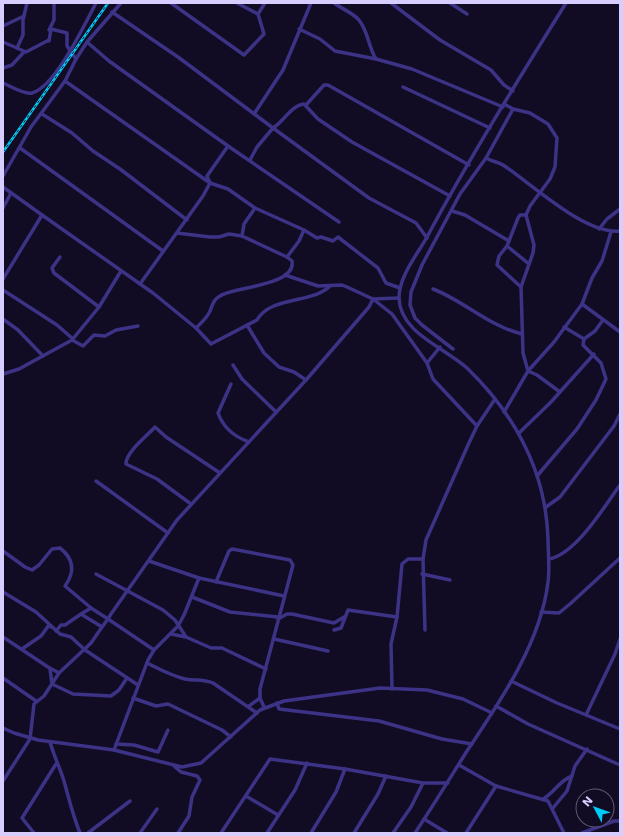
<svg xmlns="http://www.w3.org/2000/svg" width="623" height="836" font-family="'DejaVu Sans',sans-serif">
<rect width="100%" height="100%" fill="#110c23"/>
<g fill="none" stroke-linecap="round" stroke-linejoin="round">
<g stroke="#3c3286" stroke-width="3.5">
<path d="M 171,3 L 244,55 L 264,34 L 258,14 L 265,3"/>
<path d="M 237,3 L 258,14"/>
<path d="M 334,3 C 341,8 354,14 358,19 C 368,29 368,47 376,59"/>
<path d="M 391,3 L 440,40 L 491,70 L 504,85 L 513,91"/>
<path d="M 450,3 L 467,14"/>
<path d="M 112,12 L 178,57 L 273,128 C 283,122 292,105 304,104 L 318,119 L 352,142 L 450,196"/>
<path d="M 3,26 L 24,16"/>
<path d="M 299,29 L 320,39 L 335,51 L 376,59 L 412,69 L 503,107"/>
<path d="M 49,30 L 54,20 L 54,3"/>
<path d="M 49,41 L 51,29 L 67,33 L 67,46 L 76,59 L 65,81 L 210,183 L 228,189 L 255,208 L 304,230 L 317,238 L 321,237 L 333,241 L 338,237 L 378,268 L 386,283 L 400,288"/>
<path d="M 3,42 L 26,52 L 49,40"/>
<path d="M 87,42 L 121,3"/>
<path d="M 17,48 L 23,35 L 23,20 L 27,3"/>
<path d="M 76,59 L 87,42 L 109,61 L 228,146 L 207,176 L 210,183 L 203,196 L 140,284"/>
<path d="M 3,68 L 12,65 L 24,52"/>
<path d="M 3,83 C 10,86 25,95 32,93 C 55,87 85,24 96,3"/>
<path d="M 403,87 L 490,128"/>
<path d="M 504,104 L 513,109 L 530,113 L 548,124 L 557,138 L 555,167 L 550,179 L 530,206 L 526,215 L 534,245 L 533,253 L 521,287 L 523,353 L 528,371 L 537,375 L 560,392"/>
<path d="M 306,105 L 324,85 L 328,85 L 469,165"/>
<path d="M 42,114 L 72,133 L 93,151 L 120,169 L 187,220"/>
<path d="M 254,114 L 283,70 L 311,3"/>
<path d="M 228,146 L 339,222"/>
<path d="M 20,148 L 163,251"/>
<path d="M 486,158 C 491,161 498,162 503,165 C 532,184 585,235 620,231"/>
<path d="M 250,160 L 257,147 L 273,128 L 369,198 L 416,223 L 427,238"/>
<path d="M 3,176 L 31,127 L 65,81"/>
<path d="M 3,187 L 42,215"/>
<path d="M 3,208 L 11,193"/>
<path d="M 452,211 L 465,215 L 509,241"/>
<path d="M 526,215 L 520,215 L 518,218 L 507,246 L 529,264"/>
<path d="M 599,229 L 607,219 L 620,209"/>
<path d="M 177,233 L 210,237 L 219,237 L 229,234 L 242,236 L 244,224 L 255,208"/>
<path d="M 507,246 L 499,256 L 497,265 L 521,287"/>
<path d="M 60,257 L 52,268 L 54,273 L 99,307"/>
<path d="M 287,257 L 299,241 L 304,230"/>
<path d="M 285,275 L 318,286 L 342,285 L 347,287 L 373,299 L 392,314 L 427,363 L 433,379 L 477,426"/>
<path d="M 3,279 L 42,215 L 153,293 L 196,328 L 211,344 L 257,320 C 270,296 312,304 330,286"/>
<path d="M 433,289 C 464,301 489,326 522,334"/>
<path d="M 3,290 L 57,325 L 73,339"/>
<path d="M 373,299 L 399,298"/>
<path d="M 582,304 L 620,332"/>
<path d="M 3,319 L 18,330 L 43,356"/>
<path d="M 247,325 L 264,353 L 279,367 L 294,372 L 306,380"/>
<path d="M 196,328 C 201,323 208,317 210,311 C 213,304 213,300 220,296 C 232,287 297,286 292,261 L 287,257 L 242,236"/>
<path d="M 584,339 L 595,331 L 603,320"/>
<path d="M 72,340 L 99,307 L 121,271"/>
<path d="M 453,349 L 422,325 L 415,318 L 410,305 L 411,292 L 422,265 L 460,194 L 486,158 L 513,109"/>
<path d="M 427,363 L 440,347"/>
<path d="M 233,365 L 242,379 L 276,412"/>
<path d="M 3,374 L 19,369 L 72,340 L 83,346 L 94,335 L 105,336 L 116,330 L 138,326"/>
<path d="M 231,384 L 218,413 C 223,427 235,437 249,442"/>
<path d="M 504,412 L 528,371 L 554,342 L 582,304 L 592,278 L 602,261 L 611,232"/>
<path d="M 519,433 L 551,402 L 594,354"/>
<path d="M 537,476 L 577,429 L 596,400 L 606,379 L 601,363 L 583,345 L 584,339 L 564,327"/>
<path d="M 96,481 L 168,533"/>
<path d="M 191,504 L 157,479 L 126,464 C 125,453 148,435 155,427 L 166,437 L 220,473"/>
<path d="M 546,507 L 560,497 L 614,426 L 620,414"/>
<path d="M 3,551 L 25,567 L 32,570 L 39,565 L 52,549 L 60,548 C 74,559 75,572 65,586 L 91,608"/>
<path d="M 423,559 L 425,630"/>
<path d="M 549,559 C 576,554 604,507 620,485"/>
<path d="M 149,561 L 199,578 L 284,596"/>
<path d="M 96,574 L 163,610 L 175,620 L 186,637"/>
<path d="M 422,574 L 450,580"/>
<path d="M 216,582 L 229,551 L 232,549 L 290,560 L 293,565 L 260,689 L 260,698 L 264,707"/>
<path d="M 3,592 L 36,612 L 60,634 L 71,637 L 85,650 L 138,685"/>
<path d="M 192,597 L 230,612 L 278,617"/>
<path d="M 541,612 L 559,613 L 570,604 L 620,558"/>
<path d="M 397,617 L 402,564 L 408,559 L 423,559 L 426,540 L 468,445 L 477,426 L 495,399"/>
<path d="M 278,619 L 287,614 L 292,614 L 334,623 L 344,617"/>
<path d="M 334,630 L 341,628 L 348,610 L 397,617 L 391,644 L 392,689"/>
<path d="M 56,631 L 61,625 L 65,625 L 81,614 L 102,627 L 108,619 L 91,608 L 81,614"/>
<path d="M 171,634 L 186,637 L 211,648 L 222,648 L 266,669"/>
<path d="M 3,637 L 48,667 L 59,673"/>
<path d="M 274,639 L 328,651"/>
<path d="M 22,649 L 41,636 L 49,625 L 51,627"/>
<path d="M 154,650 L 178,626 L 184,615 L 199,578"/>
<path d="M 147,663 C 159,669 172,676 185,679 C 195,681 203,679 213,683 L 257,713"/>
<path d="M 50,669 L 52,684 L 73,694 L 111,696 L 119,690 L 127,678"/>
<path d="M 3,678 L 36,701"/>
<path d="M 511,681 L 557,703 L 620,729"/>
<path d="M 133,698 L 156,706 L 168,704 L 222,730 L 231,737"/>
<path d="M 277,703 L 279,709 L 379,721 L 442,739 L 472,744"/>
<path d="M 249,706 L 260,698"/>
<path d="M 496,706 L 528,724 L 620,765"/>
<path d="M 586,715 L 615,654 L 620,639"/>
<path d="M 3,728 L 14,733 L 38,740 L 114,750 L 182,767 L 201,763 L 260,710 L 284,701 L 380,688 L 427,690 L 463,699 L 492,713"/>
<path d="M 50,742 C 54,756 60,768 64,781 C 69,799 73,816 80,833"/>
<path d="M 116,744 L 134,745 L 158,752 L 168,730"/>
<path d="M 114,750 L 148,660 L 154,650 L 108,619 L 111,614 L 177,520 L 306,380 L 369,307 L 373,299"/>
<path d="M 459,765 L 496,786 L 466,833"/>
<path d="M 174,766 L 181,772 L 197,776 L 200,780 L 192,797 L 189,816 L 178,833"/>
<path d="M 3,781 L 30,739 L 34,704 L 44,696 L 59,673 L 91,643 L 102,627"/>
<path d="M 496,786 L 548,801 L 564,833"/>
<path d="M 246,796 L 278,815"/>
<path d="M 543,799 C 554,793 560,780 572,776"/>
<path d="M 553,808 L 567,791 L 575,766 L 587,749"/>
<path d="M 424,819 L 447,833"/>
<path d="M 34,833 L 22,818 L 56,764"/>
<path d="M 88,833 L 130,801"/>
<path d="M 140,833 L 157,809"/>
<path d="M 221,833 L 270,759 L 345,769 L 423,783 L 448,783"/>
<path d="M 267,833 L 295,790 L 307,763"/>
<path d="M 311,833 L 336,792 L 345,769"/>
<path d="M 354,833 L 378,794 L 386,776"/>
<path d="M 393,833 L 411,807 L 423,783"/>
<path d="M 415,833 C 433,806 450,778 467,751 C 500,702 541,642 548,582 C 550,568 548,553 548,538 C 547,513 543,491 534,467 C 520,430 496,396 467,368 C 444,347 400,333 399,298 C 399,276 417,255 427,237 C 470,157 518,80 566,3"/>
<path d="M 582,833 L 614,821 L 620,821"/>
</g>
<defs>
<path id="rail" d="M 3,152 L 108,3"/>
</defs>
<use href="#rail" stroke="#00cbf8" stroke-width="2.5"/>
<use href="#rail" stroke="#110c23" stroke-width="1" stroke-dasharray="3" stroke-linecap="butt"/>
</g>
<rect width="623" height="836" fill="none" stroke="#d7cdff" stroke-width="8"/>
<g transform="translate(595 808) rotate(311)"><circle r="19" fill="#110c23" stroke="#60597b"/>
<path d="M0-3L7 15L0 10L-7 15Z" fill="#00cbf8"/>
<text y="-6" font-size="11" font-weight="bold" text-anchor="middle" fill="#d7cdff">N</text>
</g>
</svg>
